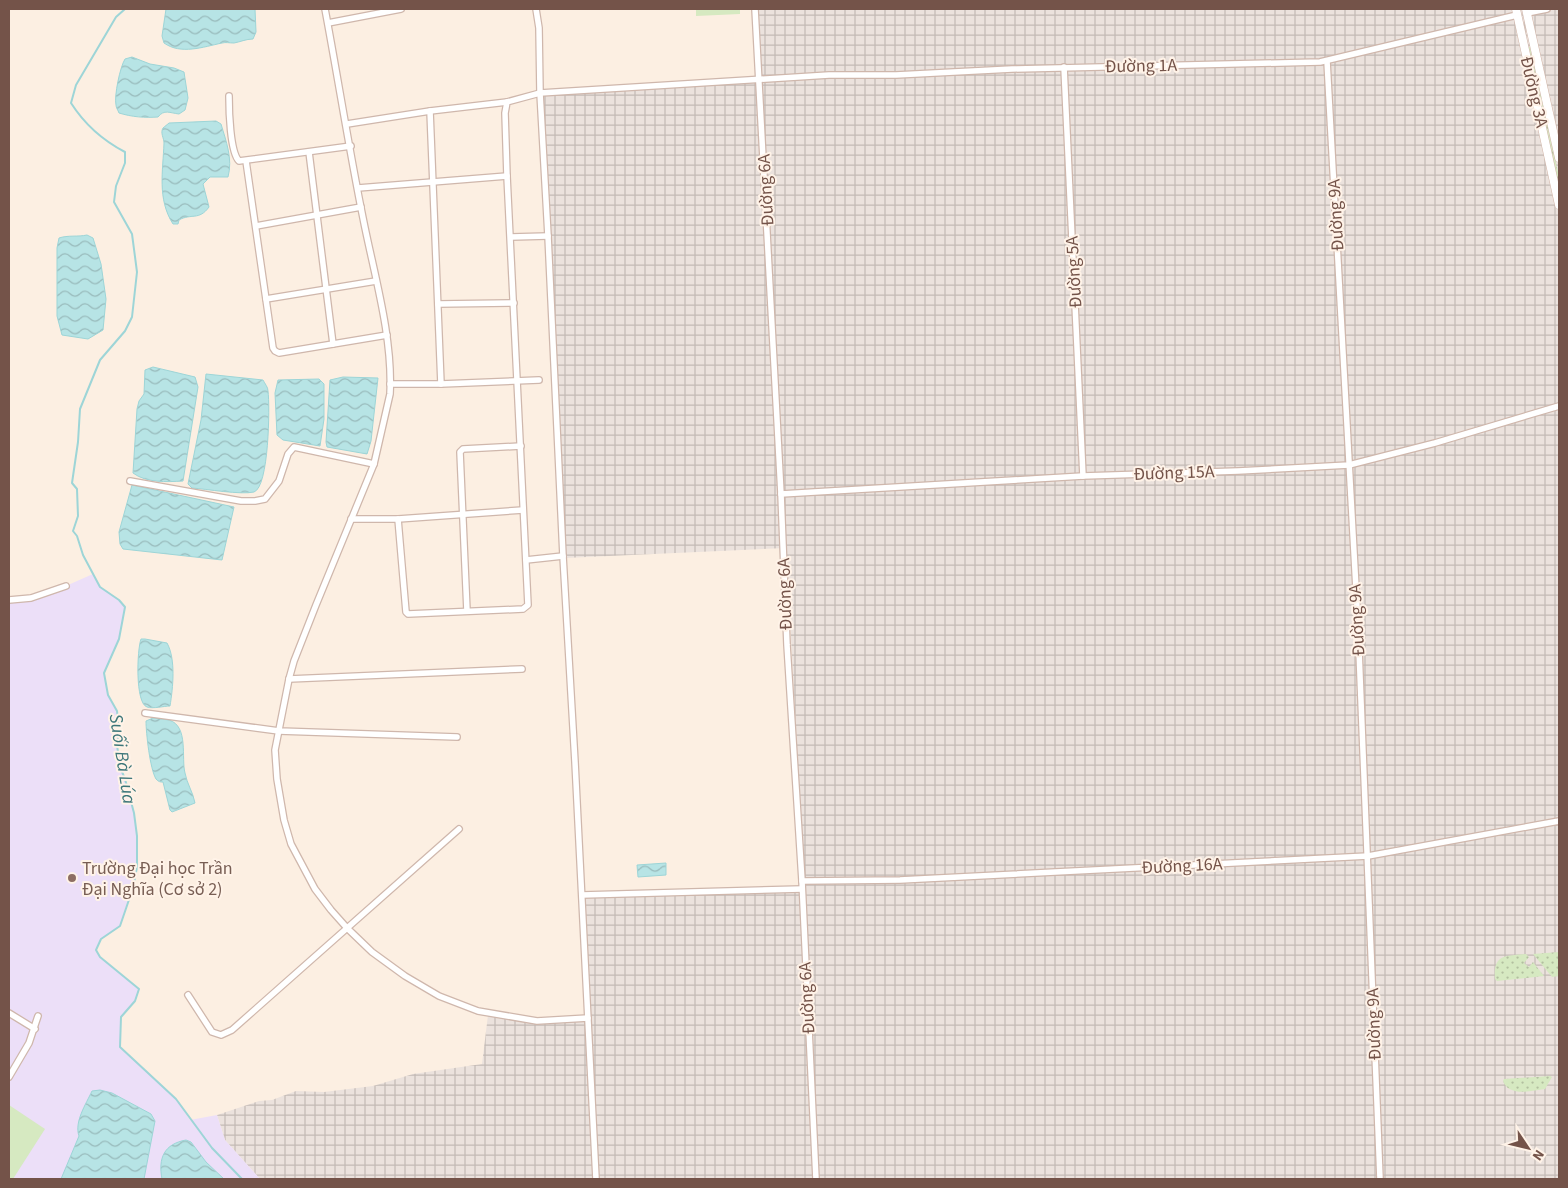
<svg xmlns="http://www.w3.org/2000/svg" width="1568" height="1188" font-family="'Source Sans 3',sans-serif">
<defs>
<pattern id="industrial-grid" width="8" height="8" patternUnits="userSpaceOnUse" patternTransform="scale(1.25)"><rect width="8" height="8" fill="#ebe2dd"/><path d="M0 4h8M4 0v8" fill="none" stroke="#c3bab5"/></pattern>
<pattern id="green-dots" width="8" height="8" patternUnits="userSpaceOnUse" patternTransform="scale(1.25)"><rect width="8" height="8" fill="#d6e9c1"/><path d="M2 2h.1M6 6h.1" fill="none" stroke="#b2bf9f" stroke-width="1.8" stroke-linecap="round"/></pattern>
<pattern id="water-waves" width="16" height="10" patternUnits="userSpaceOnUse" patternTransform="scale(1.25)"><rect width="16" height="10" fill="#b7e4e5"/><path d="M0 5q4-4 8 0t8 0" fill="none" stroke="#99bbbc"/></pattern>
</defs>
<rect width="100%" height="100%" fill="#fcefe2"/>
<g fill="url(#industrial-grid)">
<path d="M 758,9 L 1559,9 L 1559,1179 L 598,1179 L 584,898 L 805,892 L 786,548 L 565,558 L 551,236 L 543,95 L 757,81 L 762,75 Z"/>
<path d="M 488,1015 L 537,1024 L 585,1021 L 593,1179 L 260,1179 L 225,1140 L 217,1115 L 259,1101 L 272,1100 L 296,1091 L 324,1092 L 373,1086 L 413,1074 L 482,1064 Z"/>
</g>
<path fill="#ecdff8" d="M 93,574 L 100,587 L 119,600 L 125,607 L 119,639 L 104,673 L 108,695 L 117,711 L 119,728 L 117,745 L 120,767 L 125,779 L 134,813 L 137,836 L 137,867 L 133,888 L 120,926 L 101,939 L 96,950 L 100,957 L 139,989 L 135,1001 L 121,1017 L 120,1047 L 176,1099 L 190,1120 L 217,1115 L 225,1140 L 260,1179 L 9,1179 L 9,603 L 33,601 L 67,589 L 68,585 Z"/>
<g fill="url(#green-dots)">
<path d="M 1528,47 L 1530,47 L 1559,177 L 1559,189 Z"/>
<path d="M 1559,952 L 1559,976 L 1552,977 L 1533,954 Z"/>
<path d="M 1526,954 L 1529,957 L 1524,963 L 1529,967 L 1533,962 L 1544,976 L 1497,981 L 1495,979 C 1493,954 1505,956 1526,954 Z"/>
<path d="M 1550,1076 L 1552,1077 L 1545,1089 C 1531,1091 1509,1097 1503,1081 L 1504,1079 Z"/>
</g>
<g fill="#d6e9c1">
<path d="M 696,9 L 740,9 L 740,14 L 696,16 Z"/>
<path d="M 9,1105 L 45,1129 L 13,1179 L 9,1179 Z"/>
</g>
<g fill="url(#water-waves)" stroke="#9dd5d7">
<path d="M 166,9 L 255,9 L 256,32 L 253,39 C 246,39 240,42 234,43 C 229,43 226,42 222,43 C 203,47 181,55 164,43 L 162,36 Z"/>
<path d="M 132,57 L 150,64 L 174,68 L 184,72 L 188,98 L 185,110 L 179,114 C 170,113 164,109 158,117 C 145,118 132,117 119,113 C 118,110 116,108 116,105 C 114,96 120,67 125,59 Z"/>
<path d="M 216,121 L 221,124 C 226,141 233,159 228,177 L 210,177 L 203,184 L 209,207 C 199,221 191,213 179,220 L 178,224 L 173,224 C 157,199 163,171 164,143 C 164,138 160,133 163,128 C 164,127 168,124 169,123 Z"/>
<path d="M 87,235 L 93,238 L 101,264 L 106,299 L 103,330 L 88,339 L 62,335 L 57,316 L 57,248 L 59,238 C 68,235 78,237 87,235 Z"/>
<path d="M 153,367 L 195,377 L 198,387 L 183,481 C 167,482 146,483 133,473 L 137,409 L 139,401 L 144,394 L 145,370 Z"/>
<path d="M 206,374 L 263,380 C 265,384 268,387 268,391 C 270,406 269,487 254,492 C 241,495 206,489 192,488 L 188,484 L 201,420 Z"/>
<path d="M 343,377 L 378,378 L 371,441 L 367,454 L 327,447 L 326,442 L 330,380 Z"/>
<path d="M 319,379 L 324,384 L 324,419 L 320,446 L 283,440 L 277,435 L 275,393 L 278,380 Z"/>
<path d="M 132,485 L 234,507 L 222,560 L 123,549 L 120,544 L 119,532 Z"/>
<path d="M 141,639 L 145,639 L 167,643 C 176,659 173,688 170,706 C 164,706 153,709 147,707 C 135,703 137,650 141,639 Z"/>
<path d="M 153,718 C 158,719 164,719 169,720 C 189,726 181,758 185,773 C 187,784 193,792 195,803 L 172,812 L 170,810 L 163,782 C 160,782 159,782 156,779 C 150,769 146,733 146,721 Z"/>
<path d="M 666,863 L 666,875 L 638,877 L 637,865 Z"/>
<path d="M 100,1090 L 112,1093 L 151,1114 L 155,1121 L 144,1179 L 61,1179 L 79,1136 C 74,1122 86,1104 92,1091 Z"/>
<path d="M 186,1140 L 191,1142 L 206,1162 L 224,1179 L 162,1179 C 158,1158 164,1144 186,1140 Z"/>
</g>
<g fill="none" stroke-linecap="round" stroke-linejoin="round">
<path stroke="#9dd5d7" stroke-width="2" d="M 125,9 L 116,17 L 76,85 L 71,103 C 85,125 102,140 125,152 L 125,163 L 116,186 L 114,202 L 132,234 L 137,272 L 132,317 L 125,331 L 100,360 L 80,409 L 78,442 L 72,483 L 77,489 L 78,516 L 73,531 L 77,536 L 83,555 L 100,587 L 119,600 L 125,607 L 119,639 L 104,673 L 108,695 L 117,711 L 119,728 L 117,745 L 120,767 L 125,779 L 134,813 L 137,836 L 137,867 L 133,888 L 120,926 L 101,939 L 96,950 L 100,957 L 139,989 L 135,1001 L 121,1017 L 120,1047 L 176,1099 L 212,1148 L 242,1179"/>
<defs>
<g id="street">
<path d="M 325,9 C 338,78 349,149 363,218 C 374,274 393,337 390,394 L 374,464 L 316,605 L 294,661 L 289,679 L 275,750 L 277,779 L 284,820 L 291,844 L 315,889 L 331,910 L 347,928 L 372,952 L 405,976 L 439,996 L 478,1011 L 537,1021 L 588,1018"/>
<path d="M 536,9 L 539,28 L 540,93 L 548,236 L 563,556 L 575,762 L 596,1179"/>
<path d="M 755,9 L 781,494 L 787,645 L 802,881 L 816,1179"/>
<path d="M 1527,13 L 1547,9"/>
<path d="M 328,23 L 401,9"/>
<path d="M 1327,61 L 1358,625 L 1380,1179"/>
<path d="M 1064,67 L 1083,476"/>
<path d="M 229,96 C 229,110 230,152 239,161 L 351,146"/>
<path d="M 430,111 L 507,102"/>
<path d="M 347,124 L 430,111 L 441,384"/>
<path d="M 309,152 L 333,344"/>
<path d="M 246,161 L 273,348 L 275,351 L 279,353 L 387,335"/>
<path d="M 358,188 L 507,176"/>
<path d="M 256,226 L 361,207"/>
<path d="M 511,237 L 548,236"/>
<path d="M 266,299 L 376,281"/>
<path d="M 438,304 L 514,303"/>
<path d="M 390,384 L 441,384 L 539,380"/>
<path d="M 130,481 L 241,501 L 255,501 L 265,499 L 279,481 L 288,454 L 294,447 L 374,464"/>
<path d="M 781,494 L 1083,476 L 1238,471 L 1349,465 L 1435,443 L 1559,406"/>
<path d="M 351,519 L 398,519 L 523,510"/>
<path d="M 398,519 L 406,612 L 408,614 L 523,609 L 528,605 L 507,176 L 505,113 L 507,102 L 540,93 L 829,75 L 896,75 L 1012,69 L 1320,62 L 1517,15"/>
<path d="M 526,560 L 563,556"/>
<path d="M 9,600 L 31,598 L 66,586"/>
<path d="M 467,611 L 460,452 L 463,449 L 521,446"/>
<path d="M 289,679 L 522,669"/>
<path d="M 145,713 L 279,731 L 457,737"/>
<path d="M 802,881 L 900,880 L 1368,856 L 1559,821"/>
<path d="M 582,895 L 802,889"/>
<path d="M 188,995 L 212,1032 L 221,1035 L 232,1030 L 459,829"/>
<path d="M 9,1013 L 35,1029"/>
<path d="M 9,1077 L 29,1043 L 38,1016"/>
</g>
<g id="secondary">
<path d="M 1516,9 L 1559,205"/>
<path d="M 1526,9 L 1559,158"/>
</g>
</defs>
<use href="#street" stroke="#cfb7ac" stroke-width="8"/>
<use href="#secondary" stroke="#d2b6a9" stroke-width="9"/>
<use href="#street" stroke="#fff" stroke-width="5.5"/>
<use href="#secondary" stroke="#fff" stroke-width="8"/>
</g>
<circle fill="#8d6e63" stroke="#fff3e8" stroke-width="2" cx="72" cy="878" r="5"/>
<g text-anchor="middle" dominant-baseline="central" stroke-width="4" stroke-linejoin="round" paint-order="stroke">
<g font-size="18" fill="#745349" stroke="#fff3e8">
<text transform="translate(1141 66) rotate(-1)">Đường 1A</text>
<text transform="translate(1534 92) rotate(77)">Đường 3A</text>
<text transform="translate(766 190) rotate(-93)">Đường 6A</text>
<text transform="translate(1336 215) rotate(-93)">Đường 9A</text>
<text transform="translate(1074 272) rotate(-93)">Đường 5A</text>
<text transform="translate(1174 473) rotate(-2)">Đường 15A</text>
<text transform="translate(785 594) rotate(-92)">Đường 6A</text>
<text transform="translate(1357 620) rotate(-93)">Đường 9A</text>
<text transform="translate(1182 866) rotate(-3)">Đường 16A</text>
<text transform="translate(807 998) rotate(-93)">Đường 6A</text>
<text transform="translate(1374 1024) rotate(-92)">Đường 9A</text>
</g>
<g font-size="18" fill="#785e54" stroke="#fff3e8" text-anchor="start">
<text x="82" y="868">Trường Đại học Trần<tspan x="82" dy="21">Đại Nghĩa (Cơ sở 2)</tspan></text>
</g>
<g font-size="19" font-style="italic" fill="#3c7679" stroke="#fff3e8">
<text transform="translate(122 759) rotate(81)">Suối Bà Lúa</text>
</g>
</g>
<rect width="1568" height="1188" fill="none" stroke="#745349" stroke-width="20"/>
<g transform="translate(1528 1148) rotate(125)" stroke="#fff3e8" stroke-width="4" paint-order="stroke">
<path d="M0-4L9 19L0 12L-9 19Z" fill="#745349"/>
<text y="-8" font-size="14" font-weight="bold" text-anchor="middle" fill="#745349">N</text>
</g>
</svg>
